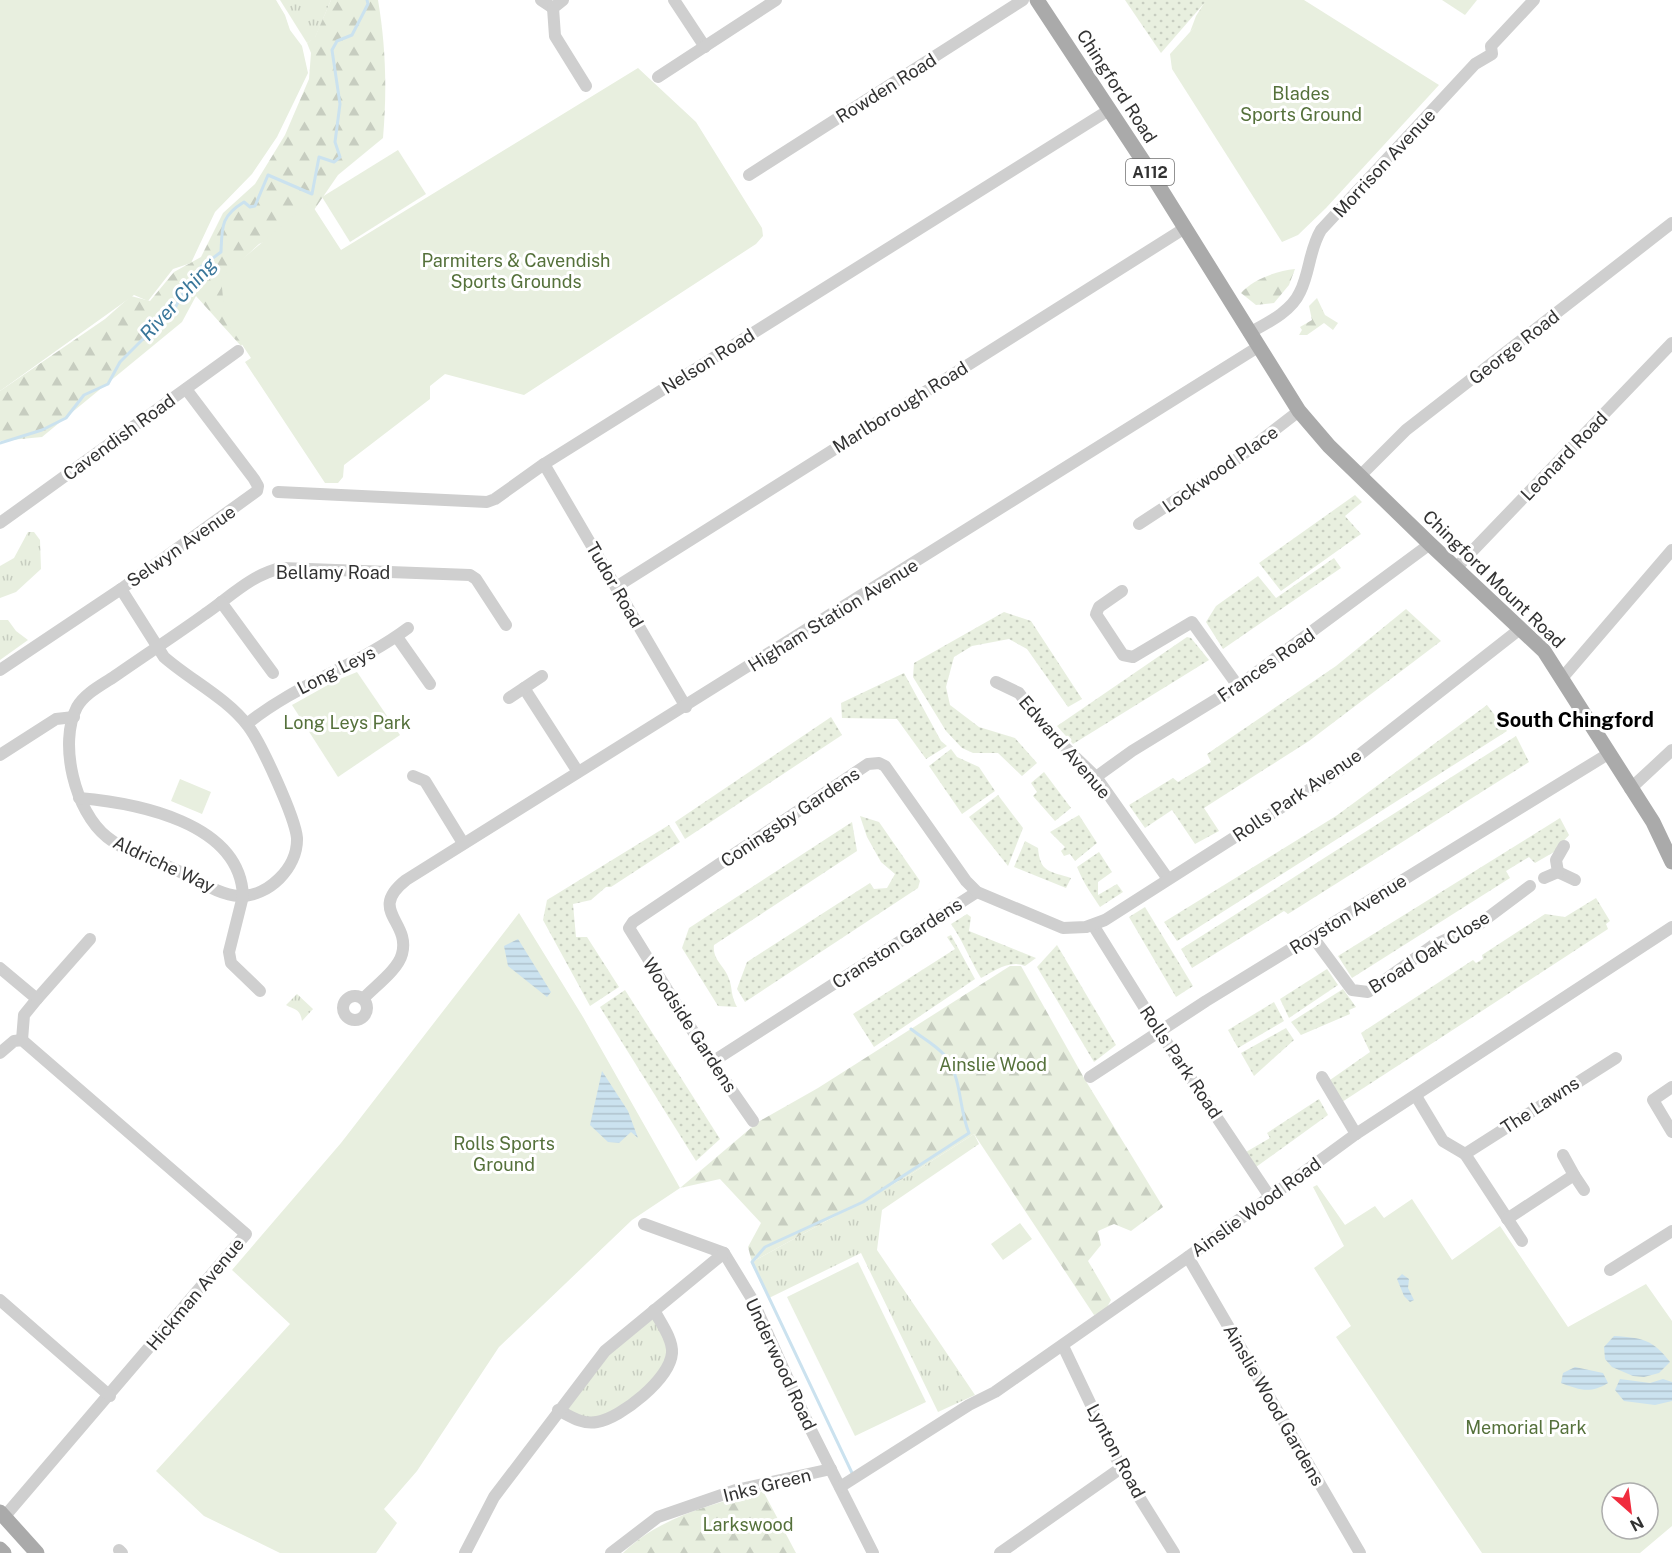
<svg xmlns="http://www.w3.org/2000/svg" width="1672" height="1553" font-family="'Public Sans',sans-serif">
<defs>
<pattern id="grass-tufts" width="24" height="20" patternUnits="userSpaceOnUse" patternTransform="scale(1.5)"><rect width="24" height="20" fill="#e8efdf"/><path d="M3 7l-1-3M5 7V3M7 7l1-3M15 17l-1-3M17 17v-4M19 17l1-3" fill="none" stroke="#c7cdc0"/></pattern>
<pattern id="forest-firs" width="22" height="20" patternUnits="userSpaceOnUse" patternTransform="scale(1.5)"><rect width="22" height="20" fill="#e8efdf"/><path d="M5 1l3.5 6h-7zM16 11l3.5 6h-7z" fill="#c7cdc0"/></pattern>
<pattern id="garden-dots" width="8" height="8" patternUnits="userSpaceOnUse" patternTransform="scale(1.5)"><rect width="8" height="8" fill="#e8efdf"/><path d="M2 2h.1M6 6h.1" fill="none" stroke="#c7cdc0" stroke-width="1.8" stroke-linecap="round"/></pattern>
<pattern id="water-rules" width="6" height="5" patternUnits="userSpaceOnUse" patternTransform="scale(1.5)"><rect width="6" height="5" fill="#cbe2ef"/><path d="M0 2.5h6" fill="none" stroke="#afc2cd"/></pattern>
</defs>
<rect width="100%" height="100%" fill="#fff"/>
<g fill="url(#grass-tufts)">
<path d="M 280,0 L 331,0 L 315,38 L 307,43 Z"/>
<path d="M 28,532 L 34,532 L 40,540 L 41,569 L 16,592 L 0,598 L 0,566 L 14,558 Z"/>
<path d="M 0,620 L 8,620 L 16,631 L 28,640 L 0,660 Z"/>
<path d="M 297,994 L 313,1009 L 302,1021 C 300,1008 294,1010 286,1005 Z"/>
<path d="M 974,1134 L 979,1144 L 882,1210 L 877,1250 L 975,1395 L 938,1412 L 861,1253 L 769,1298 L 752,1262 L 908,1176 Z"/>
<path d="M 654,1310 L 672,1352 L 647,1393 L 596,1422 L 558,1410 L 605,1351 Z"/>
</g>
<g fill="url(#forest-firs)">
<path d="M 331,0 L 378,0 C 386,47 387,91 383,138 L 338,175 L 303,226 L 259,244 L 222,279 L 245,340 L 241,346 L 196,296 L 182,322 L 42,437 L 0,441 L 0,391 L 105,319 L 131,296 L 150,301 L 174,272 L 201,257 L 223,213 L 255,184 L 285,135 L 309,79 L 311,53 L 307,43 L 315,37 Z"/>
<path d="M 1206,0 L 1223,0 L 1190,32 L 1196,16 Z"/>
<path d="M 1295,269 L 1289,285 L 1274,303 L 1256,305 L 1241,293 C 1253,279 1277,271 1295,269 Z"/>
<path d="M 1317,298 L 1325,315 L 1338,323 L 1333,330 L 1324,323 L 1307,335 L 1299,335 L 1302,330 L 1300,327 L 1312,320 L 1309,306 Z"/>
<path d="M 1010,966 L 1021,966 L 1084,1078 L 1163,1207 L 1131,1231 L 1114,1224 L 1098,1231 L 1101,1245 L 1088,1261 L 1111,1300 L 1105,1311 L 1094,1315 L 974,1134 L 908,1176 L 752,1262 L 748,1247 L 761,1223 L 720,1179 L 680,1188 L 758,1122 L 818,1088 Z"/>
<path d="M 763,1491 L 796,1553 L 623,1553 C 661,1516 713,1504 763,1491 Z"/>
</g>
<g fill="#e8efdf" fill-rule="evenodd">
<path d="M 0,0 L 276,0 L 285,15 L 290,30 L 302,46 L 308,73 L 277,137 L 252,174 L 215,212 L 191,263 L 173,269 L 148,301 L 134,295 L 0,391 Z"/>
<path d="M 1219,0 L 1304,0 L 1439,85 L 1326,208 L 1298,235 L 1282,242 L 1172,69 L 1170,54 Z"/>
<path d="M 1442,0 L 1477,0 L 1465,15 Z"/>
<path d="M 638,68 L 696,122 L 762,228 L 763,236 L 756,244 L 524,395 L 445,374 L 430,386 L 430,399 L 344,465 L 343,477 L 338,483 L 325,483 L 245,362 L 251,358 L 225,319 L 221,277 L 310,202 L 341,250 Z"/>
<path d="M 398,150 L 426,194 L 350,242 L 322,197 Z"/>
<path d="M 357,672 L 400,735 L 338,777 L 292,705 L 335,681 Z"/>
<path d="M 180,779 L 211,792 L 202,814 L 171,801 Z"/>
<path d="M 519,913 L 583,1017 L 680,1188 L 632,1220 L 499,1347 L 417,1471 L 384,1509 L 397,1523 L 376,1553 L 280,1553 L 204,1516 L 156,1471 L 290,1324 L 232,1270 L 341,1143 Z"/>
<path d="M 1317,1185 L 1345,1225 L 1375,1206 L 1384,1218 L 1412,1199 L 1452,1260 L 1500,1226 L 1568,1327 L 1646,1284 L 1672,1321 L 1672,1526 L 1640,1553 L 1482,1553 L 1336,1337 L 1351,1326 L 1314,1268 L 1344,1246 L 1313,1187 ZM 1612,1493 L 1648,1493 L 1648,1529 L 1612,1529 Z"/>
<path d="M 1020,1223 L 1032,1239 L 1003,1260 L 991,1244 Z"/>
<path d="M 858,1262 L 926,1402 L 855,1436 L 787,1297 Z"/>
</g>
<g fill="url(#garden-dots)">
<path d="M 1125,0 L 1207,0 L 1161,53 Z"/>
<path d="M 1355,495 L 1362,502 L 1345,516 L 1361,534 L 1281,591 L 1259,563 Z"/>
<path d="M 1334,558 L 1341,568 L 1223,649 L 1206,622 L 1216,606 L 1258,576 L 1276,598 Z"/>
<path d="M 1406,609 L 1441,641 L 1309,741 L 1204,808 L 1219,831 L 1195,844 L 1172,810 L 1145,828 L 1129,805 L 1173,778 L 1178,782 L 1211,762 L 1207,754 L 1336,666 Z"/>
<path d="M 1004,612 L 1031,621 L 1082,699 L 1068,707 L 1027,649 L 1009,639 L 972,646 L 954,657 L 946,687 L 950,705 L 979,727 L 1015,738 L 1037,763 L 1022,776 L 998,753 L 973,753 L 962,748 L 946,731 L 913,677 L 914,663 Z"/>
<path d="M 1187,637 L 1191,638 L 1209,660 L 1073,744 L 1057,726 Z"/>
<path d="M 904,673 L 941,741 L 947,746 L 926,759 L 897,719 L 842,718 L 841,703 Z"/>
<path d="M 1487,705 L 1507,731 L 1177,941 L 1164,922 L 1336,816 Z"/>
<path d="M 831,717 L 842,735 L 685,839 L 675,822 Z"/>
<path d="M 1516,736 L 1529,762 L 1288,914 L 1284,911 L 1192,968 L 1181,949 Z"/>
<path d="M 951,749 L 957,757 L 979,767 L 995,791 L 962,814 L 929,766 Z"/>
<path d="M 1044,772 L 1071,808 L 1055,821 L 1033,796 L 1037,792 L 1031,783 Z"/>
<path d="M 998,795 L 1023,828 L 1008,866 L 969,817 Z"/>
<path d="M 1079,815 L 1097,843 L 1075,861 L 1070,854 L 1064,856 L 1061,851 L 1065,847 L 1050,832 Z"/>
<path d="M 860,816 L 879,822 L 920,881 L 918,888 L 745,1002 L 737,989 L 747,962 L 870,883 L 874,889 L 887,888 L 895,874 L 881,862 L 867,837 Z"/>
<path d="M 1560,818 L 1569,835 L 1554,852 L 1535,863 L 1529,857 L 1506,871 L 1510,878 L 1352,978 L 1338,956 Z"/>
<path d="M 852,822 L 857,851 L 714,945 C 712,960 725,966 729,979 C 733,990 730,993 737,1007 L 718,1006 L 682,948 L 689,928 Z"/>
<path d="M 669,825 L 680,842 L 611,887 L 606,887 L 591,900 L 573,904 L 576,937 L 587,937 L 619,987 L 590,1006 L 543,920 L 547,900 Z"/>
<path d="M 1025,841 L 1038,848 C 1040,873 1050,871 1071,878 L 1066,888 L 1014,867 Z"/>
<path d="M 1099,852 L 1112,872 L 1098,882 L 1098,895 L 1117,884 L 1123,892 L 1100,907 C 1091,893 1084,884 1077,867 Z"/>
<path d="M 1596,898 L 1610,921 L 1606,924 L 1608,929 L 1342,1102 L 1330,1080 L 1370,1052 L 1361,1033 L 1473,960 L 1476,963 L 1483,959 L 1482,955 L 1545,914 L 1565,917 Z"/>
<path d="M 1145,907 L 1193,986 L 1176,997 L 1129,917 Z"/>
<path d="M 967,914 L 971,917 L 969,931 L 1036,958 L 1025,966 C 1010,959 994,971 981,978 C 970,960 963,941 951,924 Z"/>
<path d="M 951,935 L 975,979 L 874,1047 L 853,1014 L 955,949 L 947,937 Z"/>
<path d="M 1057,945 L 1116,1045 L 1094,1062 L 1037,967 Z"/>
<path d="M 1327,969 L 1338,985 L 1289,1018 L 1280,999 Z"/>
<path d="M 1343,989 L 1356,1007 L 1349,1010 L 1350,1014 L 1301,1035 L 1291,1022 Z"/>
<path d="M 625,990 L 720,1139 L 696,1161 L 600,1007 Z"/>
<path d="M 1274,1002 L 1284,1021 L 1238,1048 L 1228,1030 Z"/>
<path d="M 1286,1028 L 1294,1040 L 1254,1076 L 1241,1053 Z"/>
<path d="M 1319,1099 L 1328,1115 L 1256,1167 L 1246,1152 L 1270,1138 L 1267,1133 Z"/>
</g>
<g fill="url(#water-rules)">
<path d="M 518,939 L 551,992 L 547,997 L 508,966 L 504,946 Z"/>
<path d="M 602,1071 L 628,1111 L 638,1138 L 631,1132 L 619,1143 L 608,1142 L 590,1125 Z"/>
<path d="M 1402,1274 L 1409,1279 L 1408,1288 L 1414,1300 L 1410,1302 L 1404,1296 L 1397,1279 Z"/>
<path d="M 1614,1336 C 1643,1338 1652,1339 1670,1362 L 1659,1373 L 1644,1377 L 1633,1376 L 1612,1367 L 1605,1359 L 1604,1347 Z"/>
<path d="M 1575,1367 L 1603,1373 L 1608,1383 C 1590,1394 1580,1390 1561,1383 L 1563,1373 Z"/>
<path d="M 1620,1379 L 1650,1383 L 1663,1379 L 1672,1382 L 1672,1401 L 1655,1405 L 1624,1401 L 1615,1390 Z"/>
</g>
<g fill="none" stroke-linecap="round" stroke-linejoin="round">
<g stroke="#cbe2ef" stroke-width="3">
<path d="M 0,443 L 42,430 L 66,418 L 84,395 L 108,384 L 120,362 L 176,306 L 189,281 L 201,267 L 221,252 C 222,226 221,216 244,202 L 250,207 L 255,206 L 268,175 L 312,194 L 319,157 L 334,162 L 340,157 L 335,142 L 340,104 L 332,50 L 337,41 L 352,35 L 368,4 L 367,0"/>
<path d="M 853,1475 L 752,1262 L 765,1247 L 863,1202 L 969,1133 C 959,1110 962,1082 948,1060 C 941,1048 922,1038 911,1029"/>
</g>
<g stroke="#cfcfcf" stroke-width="12">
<path d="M 541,0 L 553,8"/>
<path d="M 563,0 L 553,8 L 555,36 L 586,86"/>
<path d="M 674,0 L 705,47"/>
<path d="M 658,77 L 776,0"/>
<path d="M 749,175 L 1023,0"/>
<path d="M 1249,333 C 1267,323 1291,312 1300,292 C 1310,272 1309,250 1321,230 L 1475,64 L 1492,54 L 1491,46 L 1534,0"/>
<path d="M 544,464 L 686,707"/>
<path d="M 1360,476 L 1406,430 L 1672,223"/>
<path d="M 278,492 L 487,502 L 495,499 L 544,464 L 1109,110"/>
<path d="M 0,523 L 238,351"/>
<path d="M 1139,524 L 1229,465 L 1299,411"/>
<path d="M 1456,568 L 1672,343"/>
<path d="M 616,587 L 1185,228"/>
<path d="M 121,589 L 164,657 C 190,680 227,698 248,726 C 261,743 295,817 297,838 C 298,868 268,897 239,896 C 218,895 195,878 176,870 C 153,859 127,853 107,837 C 75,812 58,743 77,707 C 85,693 102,685 115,676 C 145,655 176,635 205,614 C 230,597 252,574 282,568 L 470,575 L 476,579 L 506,625"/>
<path d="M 1122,591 L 1099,607 L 1096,614 L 1123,655 L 1133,657 L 1192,622 L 1238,686"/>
<path d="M 221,602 L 273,673"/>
<path d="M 397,637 L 430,684"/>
<path d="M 0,670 L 121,589 L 257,491 L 258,486 L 254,479 L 186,389"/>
<path d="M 1563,677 L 1672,550"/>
<path d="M 996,682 L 1019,693 L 1047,730 L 1096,777 L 1168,879"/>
<path d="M 524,688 L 578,772"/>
<path d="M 509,698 L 542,676"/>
<path d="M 247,724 C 296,684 357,666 408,628"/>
<path d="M 0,755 L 56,719 L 74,717"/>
<path d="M 413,776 L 425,781 L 463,843"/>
<path d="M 1096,777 L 1132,751 L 1238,686 L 1430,544"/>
<path d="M 1630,789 L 1672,750"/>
<path d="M 79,798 C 136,803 240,822 243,896 L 229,952 L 231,963 L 260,991"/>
<path d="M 1558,872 L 1575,880"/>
<path d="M 1544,878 L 1558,872 L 1556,860 L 1564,846"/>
<path d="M 1093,925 L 1159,1031 L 1270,1197"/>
<path d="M 1312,936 L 1352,990 L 1368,992 L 1432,946 L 1478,925 L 1530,886"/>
<path d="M 0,968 L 37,999 L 24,1015 L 22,1040"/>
<circle cx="355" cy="1008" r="12"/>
<path d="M 37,999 L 90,939"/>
<path d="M 363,999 C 374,987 398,970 402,954 C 411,921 367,911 406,880 L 1258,347"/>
<path d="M 0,1053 L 14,1041 L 22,1040 L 246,1234 L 5,1516"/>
<path d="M 712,1062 L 977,892"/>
<path d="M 1090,1077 L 1206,1001 L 1608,754"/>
<path d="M 1322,1077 L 1356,1134"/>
<path d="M 1672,1087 L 1653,1100 L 1672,1132"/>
<path d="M 1416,1096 L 1443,1141 L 1465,1154"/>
<path d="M 753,1121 L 712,1062 L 629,928 L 633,922 L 868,764 L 879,763 L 885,766 L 966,881 L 977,892 L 1063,928 L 1086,927 L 1105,920 L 1340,770 L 1520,629"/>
<path d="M 1465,1154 L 1616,1058"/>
<path d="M 1465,1154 L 1522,1241"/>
<path d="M 1574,1175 L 1584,1190"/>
<path d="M 1507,1219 L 1574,1175 L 1563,1155"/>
<path d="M 644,1224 L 724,1253 L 752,1299 L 810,1428 L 873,1553"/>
<path d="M 1188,1257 L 1360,1553"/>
<path d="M 1610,1270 L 1672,1231"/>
<path d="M 0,1300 L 110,1396"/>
<path d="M 1063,1346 L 1121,1468 L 1174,1553"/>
<path d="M 558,1410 C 570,1416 582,1425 597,1422 C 621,1418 670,1379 672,1353 C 673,1339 660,1322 654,1310"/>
<path d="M 840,1487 L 969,1405 L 995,1392 L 1188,1257 L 1356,1134 L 1672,927"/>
<path d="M 119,1550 L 122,1553"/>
<path d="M 465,1553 L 494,1497 L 605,1351 L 724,1253"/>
<path d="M 611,1553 L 658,1517 L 736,1490 L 831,1469"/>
<path d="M 1000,1553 L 1121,1468"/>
</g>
<g stroke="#aaa" stroke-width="15">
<path d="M 1037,0 L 1147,167 L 1299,411 L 1329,446 L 1430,544 L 1544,651 L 1653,822 L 1672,862"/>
<path d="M 0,1512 L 37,1553"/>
<path d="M 0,1549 L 4,1553"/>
</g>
</g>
<g text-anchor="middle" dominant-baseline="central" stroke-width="6" stroke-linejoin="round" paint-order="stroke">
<rect fill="#fff" stroke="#707070" stroke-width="1.5" x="1126" y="159" width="48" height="26" rx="4.5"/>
<g font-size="16" font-weight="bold" fill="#323232">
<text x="1150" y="172">A112</text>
</g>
<g font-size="18" fill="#323232" stroke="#fff">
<text transform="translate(1117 86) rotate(57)">Chingford Road</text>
<text transform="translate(886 88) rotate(-32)">Rowden Road</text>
<text transform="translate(1384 163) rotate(-47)">Morrison Avenue</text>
<text transform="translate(1514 347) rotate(-38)">George Road</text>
<text transform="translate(708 361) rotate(-32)">Nelson Road</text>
<text transform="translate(900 407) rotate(-32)">Marlborough Road</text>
<text transform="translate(119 437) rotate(-36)">Cavendish Road</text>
<text transform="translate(1564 456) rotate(-46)">Leonard Road</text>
<text transform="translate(1220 469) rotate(-35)">Lockwood Place</text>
<text transform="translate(181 546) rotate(-35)">Selwyn Avenue</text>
<text x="333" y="572">Bellamy Road</text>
<text transform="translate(1494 579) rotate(44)">Chingford Mount Road</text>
<text transform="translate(615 585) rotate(60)">Tudor Road</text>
<text transform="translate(833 615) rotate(-32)">Higham Station Avenue</text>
<text transform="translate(1266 665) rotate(-35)">Frances Road</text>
<text transform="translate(336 670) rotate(-27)">Long Leys</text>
<text transform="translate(1065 747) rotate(49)">Edward Avenue</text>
<text transform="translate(1297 795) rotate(-34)">Rolls Park Avenue</text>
<text transform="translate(790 817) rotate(-34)">Coningsby Gardens</text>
<text transform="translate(164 864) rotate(25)">Aldriche Way</text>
<text transform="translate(1348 914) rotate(-32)">Royston Avenue</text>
<text transform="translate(897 943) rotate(-33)">Cranston Gardens</text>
<text transform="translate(1429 952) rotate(-32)">Broad Oak Close</text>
<text transform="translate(690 1025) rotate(57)">Woodside Gardens</text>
<text transform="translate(1181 1062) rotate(56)">Rolls Park Road</text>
<text transform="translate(1540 1105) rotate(-33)">The Lawns</text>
<text transform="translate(1256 1207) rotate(-36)">Ainslie Wood Road</text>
<text transform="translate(195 1294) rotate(-50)">Hickman Avenue</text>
<text transform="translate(781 1364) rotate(65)">Underwood Road</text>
<text transform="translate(1274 1405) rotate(60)">Ainslie Wood Gardens</text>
<text transform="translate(1116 1451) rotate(62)">Lynton Road</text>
<text transform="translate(767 1485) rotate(-14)">Inks Green</text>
</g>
<g font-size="18" fill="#55713b" stroke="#fff">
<text x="1301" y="93">Blades<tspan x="1301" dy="21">Sports Ground</tspan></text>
<text x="516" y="260">Parmiters &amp; Cavendish<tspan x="516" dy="21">Sports Grounds</tspan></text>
<text x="347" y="722">Long Leys Park</text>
<text x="993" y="1064">Ainslie Wood</text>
<text x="504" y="1143">Rolls Sports<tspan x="504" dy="21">Ground</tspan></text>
<text x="1526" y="1427">Memorial Park</text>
<text x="748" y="1524">Larkswood</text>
</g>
<g font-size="20" font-style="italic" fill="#39769a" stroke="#fff">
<text transform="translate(178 299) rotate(-48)">River Ching</text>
</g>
<g font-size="20" font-weight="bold" fill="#000" stroke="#fff">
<text x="1575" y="720">South Chingford</text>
</g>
</g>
<g transform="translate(1630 1511) rotate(152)"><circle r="28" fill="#ffffff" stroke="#adadad" stroke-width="1.5"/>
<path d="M0-4.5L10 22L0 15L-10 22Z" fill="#f02c3e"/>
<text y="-9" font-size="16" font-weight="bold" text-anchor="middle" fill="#323232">N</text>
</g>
</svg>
